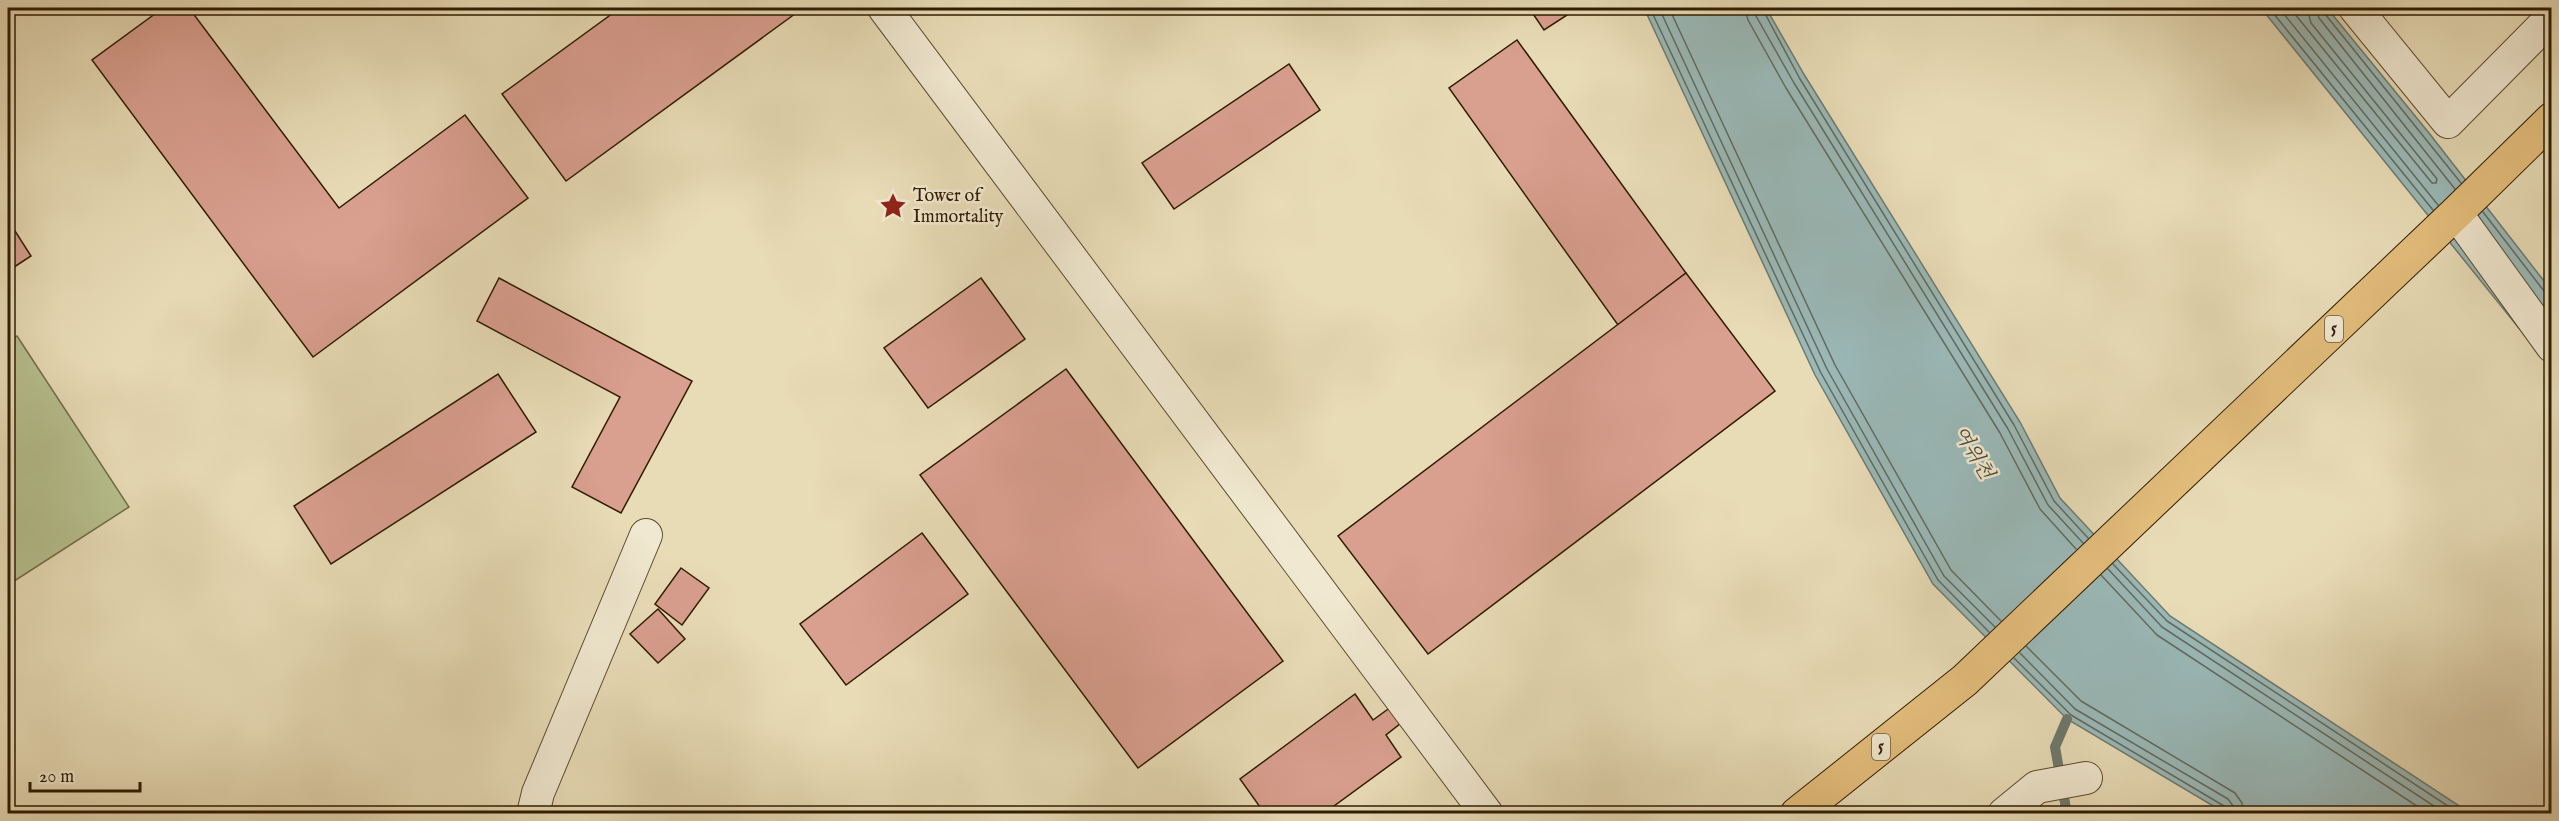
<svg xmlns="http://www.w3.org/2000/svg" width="2559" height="821" font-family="'IM FELL English','Noto Serif KR',serif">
<rect width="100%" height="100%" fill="#e8dcb7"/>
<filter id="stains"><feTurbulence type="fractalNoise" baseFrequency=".00333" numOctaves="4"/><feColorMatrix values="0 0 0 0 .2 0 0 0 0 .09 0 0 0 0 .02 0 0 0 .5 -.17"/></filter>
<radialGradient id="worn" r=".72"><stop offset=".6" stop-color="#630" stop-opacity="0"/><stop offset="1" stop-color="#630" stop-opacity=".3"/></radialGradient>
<path fill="#b6c08e" stroke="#726e48" stroke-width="1.5" d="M 17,336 L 129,507 L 8,585 L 8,342 Z"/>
<g fill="#9ab9b8" stroke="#6f7a6f" stroke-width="1.5">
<path d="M 1644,8 L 1766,8 L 1805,76 L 2020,422 L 2060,498 L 2170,616 L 2470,813 L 2225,813 L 2067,719 L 1933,584 L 1815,375 Z"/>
<path d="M 2261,8 L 2327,8 L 2429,133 L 2551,290 L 2551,368 Z"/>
</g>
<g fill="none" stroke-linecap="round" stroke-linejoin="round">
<g stroke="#646a5d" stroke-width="1.5">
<path d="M 1650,8 L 1821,373 L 1938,580 L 1989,632"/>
<path d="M 1659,8 L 1827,369 L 1944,576 L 1995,627"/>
<path d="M 1669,8 L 1835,365 L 1951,570 L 2001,621"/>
<path d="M 1745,8 L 1748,20 L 1786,88 L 2000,433 L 2040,509 L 2076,549"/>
<path d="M 1754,8 L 1756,16 L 1794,83 L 2008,429 L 2048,505 L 2083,543"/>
<path d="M 1762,8 L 1800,79 L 2014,425 L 2054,501 L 2088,538"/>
<path d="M 2269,8 L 2433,210"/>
<path d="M 2279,8 L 2438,205"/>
<path d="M 2290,8 L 2432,183 L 2436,183 L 2437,179 L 2311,23 L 2307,8"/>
<path d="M 2316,8 L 2319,18 L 2455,189"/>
<path d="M 2323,8 L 2325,14 L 2461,183"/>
<path d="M 2483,212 L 2544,291 L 2552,293"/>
<path d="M 2113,564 L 2167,621 L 2460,814"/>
<path d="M 2108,569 L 2162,627 L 2446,814"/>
<path d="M 2101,575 L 2157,635 L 2429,814"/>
<path d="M 2026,646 L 2081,701 L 2235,793 L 2242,803 L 2244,814"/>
<path d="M 2020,653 L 2075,709 L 2228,799 L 2233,806 L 2235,814"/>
<path d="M 2014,658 L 2071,715 L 2224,806 L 2227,814"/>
</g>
<path stroke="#6f7a6f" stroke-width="10" d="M 2067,719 L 2055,747 L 2067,814"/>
</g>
<g fill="#d99f8f" stroke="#2f1c02" stroke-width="1.5">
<path d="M 163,8 L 189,8 L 339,208 L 465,115 L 528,198 L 313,357 L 92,60 Z"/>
<path d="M 620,8 L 803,8 L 566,181 L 502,94 Z"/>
<path d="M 1529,8 L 1578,8 L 1544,30 Z"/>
<path d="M 1517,40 L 1686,273 L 1618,325 L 1449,88 Z"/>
<path d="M 1289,64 L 1320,110 L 1174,209 L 1142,163 Z"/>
<path d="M 8,220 L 31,256 L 8,271 Z"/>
<path d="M 1686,273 L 1775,391 L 1428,654 L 1338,536 Z"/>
<path d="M 499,278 L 692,381 L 621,513 L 572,487 L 620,397 L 477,321 Z"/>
<path d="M 981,278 L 1025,339 L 928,408 L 884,348 Z"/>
<path d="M 1066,369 L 1283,661 L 1138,768 L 920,475 Z"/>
<path d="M 498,374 L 536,432 L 331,564 L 294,506 Z"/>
<path d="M 922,533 L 968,594 L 846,685 L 800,624 Z"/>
<path d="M 681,568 L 709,588 L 682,625 L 655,604 Z"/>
<path d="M 658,609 L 685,639 L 658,663 L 630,634 Z"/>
<path d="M 1355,694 L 1373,720 L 1395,704 L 1406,719 L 1386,735 L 1401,757 L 1323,814 L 1265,814 L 1240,779 Z"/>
</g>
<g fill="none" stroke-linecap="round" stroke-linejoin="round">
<defs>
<g id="minor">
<path d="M 884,8 L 1487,814"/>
<path d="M 2355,8 L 2448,122 L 2552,17"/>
<path d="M 2456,213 L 2552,346"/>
<path d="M 533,814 L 538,793 L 646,535"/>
<path d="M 2004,814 L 2037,787 L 2086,778"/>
</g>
<path id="trunk" d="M 1797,814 L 1965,680 L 2456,213 L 2552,119"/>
</defs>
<use href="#minor" stroke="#5d4c2f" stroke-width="34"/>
<use href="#trunk" stroke="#2f1c02" stroke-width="35"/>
<use href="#minor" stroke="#f0e8d0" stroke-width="32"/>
<use href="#trunk" stroke="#e4be7c" stroke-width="33"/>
</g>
<defs>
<symbol id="sight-bare" viewBox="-9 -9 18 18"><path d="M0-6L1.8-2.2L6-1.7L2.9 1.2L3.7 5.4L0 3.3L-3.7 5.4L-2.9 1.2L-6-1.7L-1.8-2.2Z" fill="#8f2418" stroke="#f0e8d0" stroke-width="2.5" paint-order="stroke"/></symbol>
</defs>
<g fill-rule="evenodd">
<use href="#sight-bare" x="874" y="187" width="38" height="38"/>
</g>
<g text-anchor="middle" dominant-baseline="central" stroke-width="5" stroke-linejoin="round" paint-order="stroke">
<g fill="#f0e8d0" stroke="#695940" stroke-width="1.5">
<rect x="2325" y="316" width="18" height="26" rx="4.5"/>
<rect x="1872" y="734" width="18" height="26" rx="4.5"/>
</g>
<g font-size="16" font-weight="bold" fill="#2f1c02">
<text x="2334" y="329">5</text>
<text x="1881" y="747">5</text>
</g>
<g font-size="18" fill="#2f1c02" stroke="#f0e8d0" text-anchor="start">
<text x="913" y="196">Tower of<tspan x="913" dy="21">Immortality</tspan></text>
</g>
<g font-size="20" font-style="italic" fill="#4f4b39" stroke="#f0e8d0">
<text transform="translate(1973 453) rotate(59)">여위천</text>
</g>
</g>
<rect width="2559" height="821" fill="none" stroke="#e8dcb7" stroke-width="30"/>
<rect x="9" y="9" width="2541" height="803" fill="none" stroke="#2f1c02" stroke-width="3"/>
<rect x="15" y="15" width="2529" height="791" fill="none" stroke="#2f1c02" stroke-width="1.5"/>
<path d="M30 782v9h110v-9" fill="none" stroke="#2f1c02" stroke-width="3"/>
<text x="39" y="782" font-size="18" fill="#2f1c02" stroke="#f0e8d0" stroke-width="4.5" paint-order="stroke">20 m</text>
<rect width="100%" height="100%" filter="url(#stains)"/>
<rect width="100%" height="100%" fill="url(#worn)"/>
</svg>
